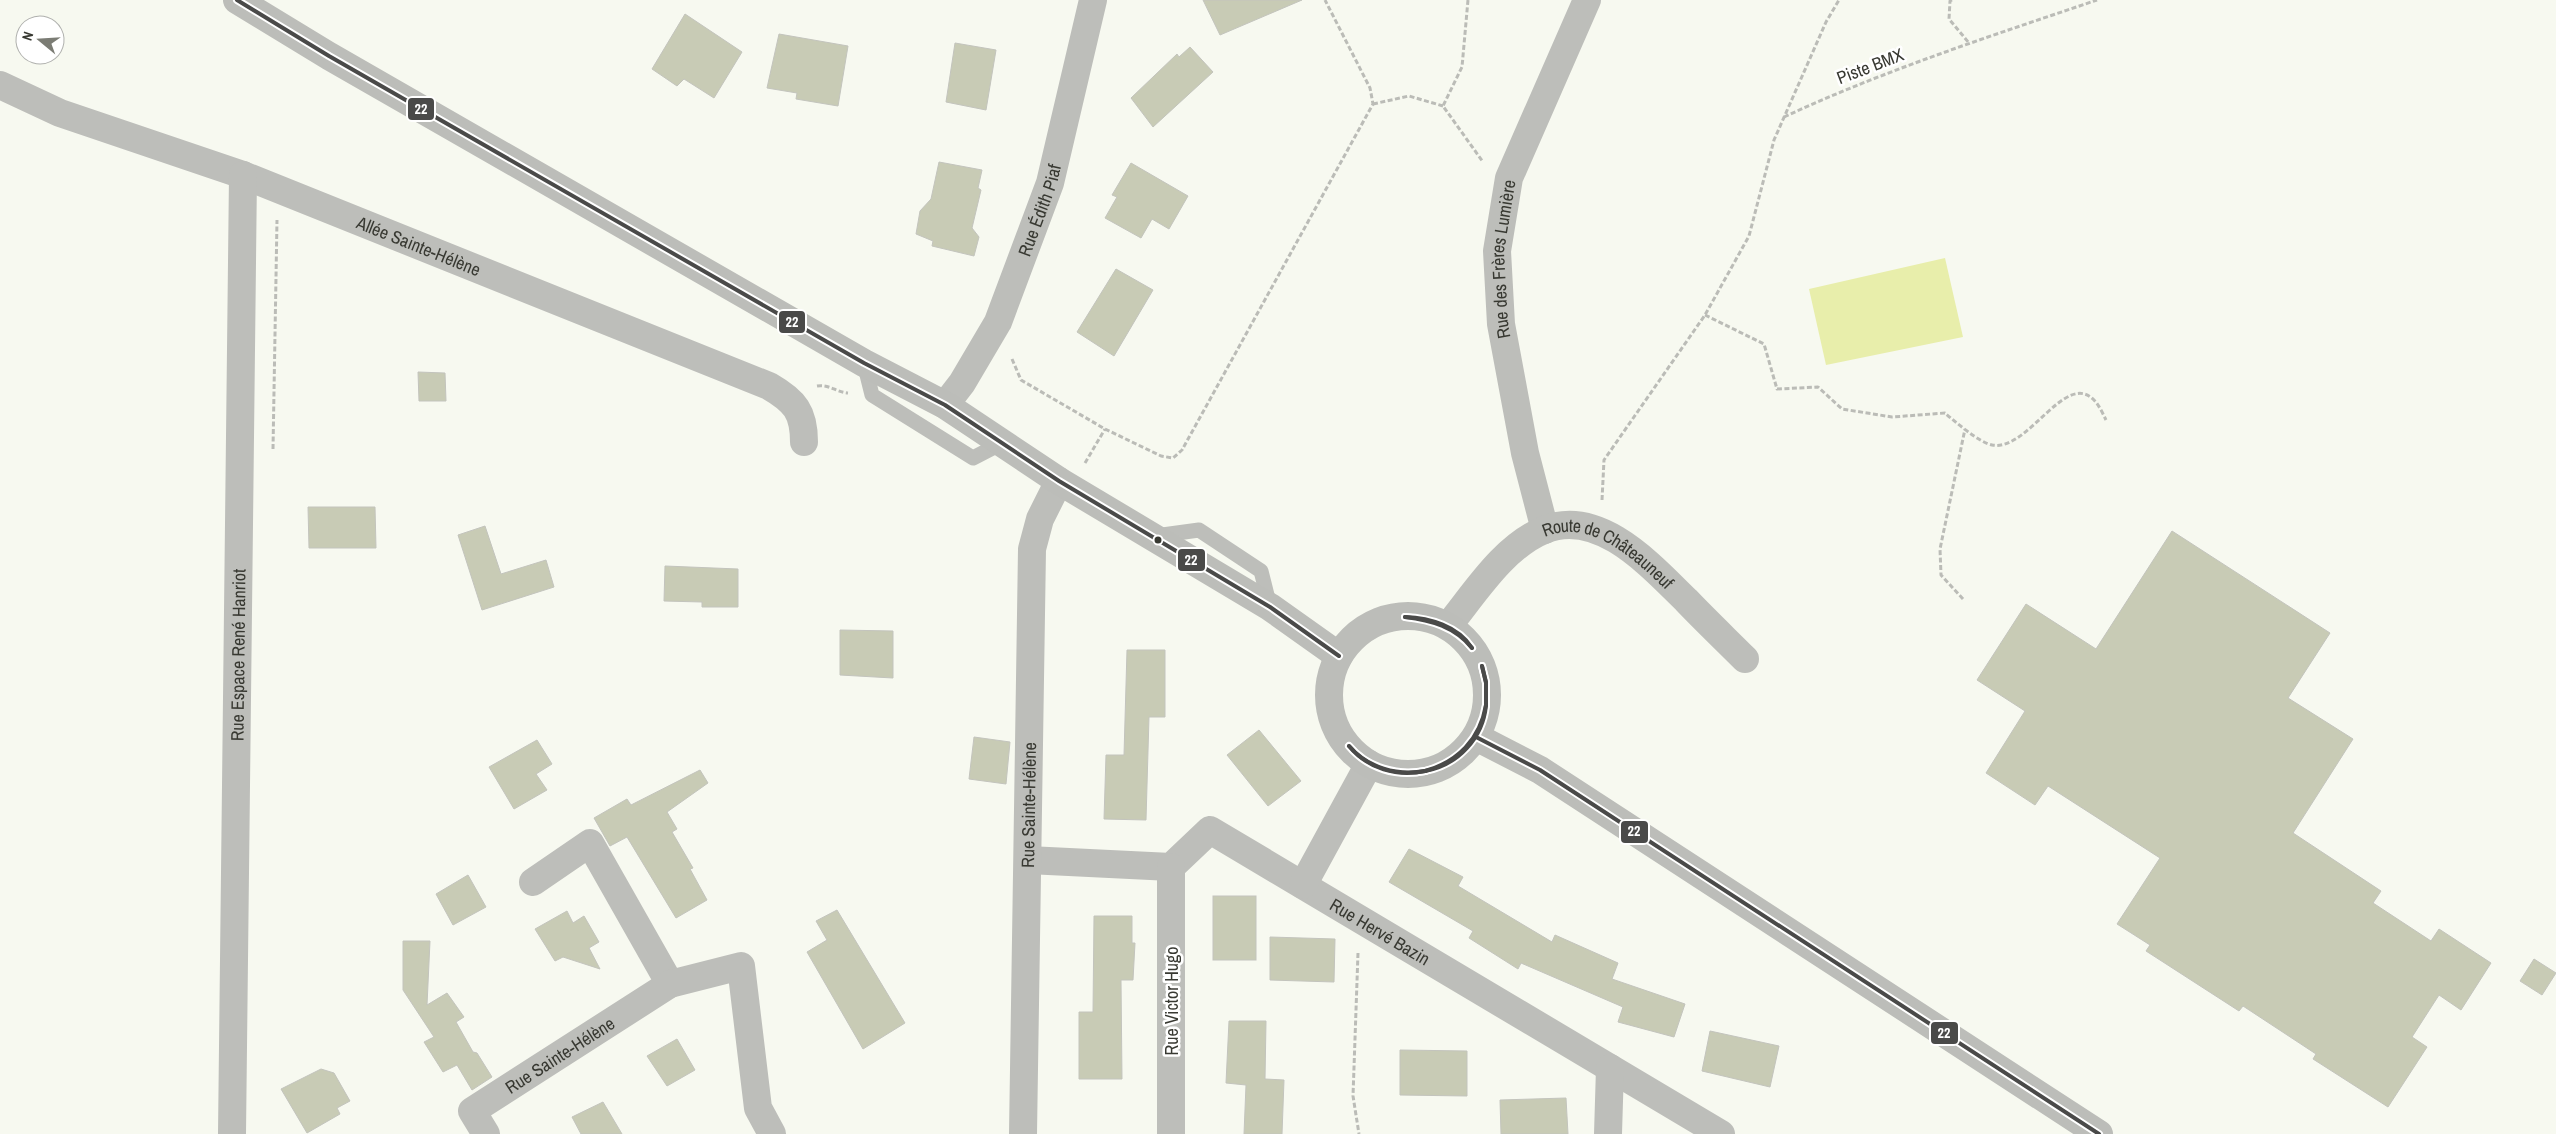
<svg xmlns="http://www.w3.org/2000/svg" width="2556" height="1134" font-family="'Archivo Narrow',sans-serif">
<rect width="100%" height="100%" fill="#f7f9f0"/>
<path fill="#e8eeab" d="M 1945,258 L 1963,337 L 1826,365 L 1809,289 Z"/>
<g fill="#c8cbb5" stroke="#c3c4bd">
<path d="M 1203,0 L 1302,0 L 1220,35 Z"/>
<path d="M 685,14 L 742,52 L 714,98 L 684,79 L 677,86 L 652,69 Z"/>
<path d="M 779,34 L 848,46 L 838,106 L 796,99 L 797,93 L 767,88 Z"/>
<path d="M 955,43 L 996,50 L 986,110 L 946,102 Z"/>
<path d="M 1190,47 L 1213,72 L 1153,127 L 1131,98 L 1177,54 L 1179,57 Z"/>
<path d="M 939,162 L 982,170 L 978,188 L 981,190 L 972,228 L 979,237 L 974,256 L 932,246 L 933,241 L 916,234 L 920,211 L 931,199 Z"/>
<path d="M 1131,163 L 1188,196 L 1169,229 L 1152,219 L 1141,238 L 1105,218 L 1117,197 L 1112,195 Z"/>
<path d="M 1116,269 L 1153,290 L 1114,356 L 1077,332 Z"/>
<path d="M 418,372 L 445,373 L 446,401 L 419,401 Z"/>
<path d="M 308,507 L 375,507 L 376,548 L 309,548 Z"/>
<path d="M 485,526 L 501,574 L 546,560 L 554,587 L 482,610 L 458,535 Z"/>
<path d="M 2172,531 L 2330,633 L 2288,698 L 2353,739 L 2293,833 L 2381,891 L 2373,903 L 2431,941 L 2439,929 L 2491,963 L 2461,1010 L 2439,995 L 2412,1037 L 2427,1047 L 2388,1107 L 2313,1059 L 2316,1054 L 2243,1006 L 2239,1011 L 2146,951 L 2150,945 L 2117,924 L 2160,858 L 2048,786 L 2035,805 L 1986,773 L 2025,711 L 1977,680 L 2026,604 L 2096,649 Z"/>
<path d="M 665,566 L 738,569 L 738,607 L 702,607 L 702,602 L 664,601 Z"/>
<path d="M 840,630 L 893,631 L 893,678 L 840,675 Z"/>
<path d="M 1127,650 L 1165,650 L 1165,717 L 1149,717 L 1146,820 L 1104,819 L 1106,755 L 1124,755 Z"/>
<path d="M 1259,730 L 1301,781 L 1268,806 L 1227,755 Z"/>
<path d="M 974,737 L 1010,742 L 1006,784 L 969,779 Z"/>
<path d="M 537,740 L 552,764 L 536,774 L 547,790 L 514,809 L 489,767 Z"/>
<path d="M 700,770 L 708,783 L 667,812 L 677,829 L 672,832 L 693,868 L 690,869 L 707,900 L 676,918 L 627,837 L 610,846 L 594,818 L 627,799 L 631,805 Z"/>
<path d="M 1409,849 L 1463,877 L 1458,886 L 1552,942 L 1555,935 L 1618,963 L 1612,979 L 1685,1004 L 1674,1037 L 1618,1022 L 1623,1007 L 1521,963 L 1518,969 L 1469,938 L 1473,931 L 1389,882 Z"/>
<path d="M 468,875 L 486,907 L 453,925 L 436,894 Z"/>
<rect x="1213" y="896" width="43" height="64"/>
<path d="M 837,910 L 905,1023 L 863,1049 L 807,952 L 827,940 L 816,921 Z"/>
<path d="M 567,911 L 573,923 L 584,916 L 599,942 L 589,948 L 600,969 L 563,957 L 555,961 L 535,929 Z"/>
<path d="M 1094,916 L 1132,916 L 1132,943 L 1135,943 L 1133,980 L 1121,980 L 1122,1079 L 1079,1079 L 1079,1012 L 1093,1012 Z"/>
<path d="M 1270,937 L 1335,939 L 1334,982 L 1270,980 Z"/>
<path d="M 403,941 L 430,941 L 427,1005 L 447,993 L 464,1017 L 456,1022 L 473,1052 L 477,1053 L 492,1077 L 472,1090 L 457,1065 L 443,1072 L 424,1042 L 434,1037 L 403,990 Z"/>
<path d="M 2534,959 L 2556,973 L 2542,995 L 2520,981 Z"/>
<path d="M 1229,1021 L 1266,1021 L 1265,1079 L 1284,1080 L 1282,1134 L 1244,1134 L 1246,1085 L 1226,1083 Z"/>
<path d="M 1710,1031 L 1779,1046 L 1770,1087 L 1702,1071 Z"/>
<path d="M 677,1039 L 695,1070 L 667,1086 L 647,1056 Z"/>
<path d="M 1400,1050 L 1467,1051 L 1467,1096 L 1400,1095 Z"/>
<path d="M 321,1069 L 334,1073 L 350,1101 L 337,1108 L 340,1114 L 307,1133 L 281,1089 Z"/>
<path d="M 1566,1098 L 1568,1134 L 1501,1134 L 1500,1100 Z"/>
<path d="M 603,1102 L 622,1134 L 581,1134 L 572,1117 Z"/>
</g>
<g fill="none" stroke-linecap="round" stroke-linejoin="round">
<g stroke="#bbbcb7" stroke-width="3" stroke-dasharray="5 2.5" stroke-linecap="butt">
<path d="M 1468,0 L 1462,67 L 1443,106 L 1483,162"/>
<path d="M 1952,0 L 1950,1 L 1949,19 L 1969,43"/>
<path d="M 1373,104 L 1409,96 L 1443,106"/>
<path d="M 1784,117 C 1885,70 1991,36 2097,0"/>
<path d="M 1705,315 L 1764,344 L 1777,389 L 1818,387 L 1842,409 L 1892,417 L 1945,413 C 1954,421 1980,443 1992,445 C 2028,452 2065,370 2094,400 C 2099,405 2103,414 2106,420"/>
<path d="M 1012,359 L 1021,380 L 1105,429 L 1161,456 L 1173,458 L 1182,450 L 1373,104 L 1370,88 L 1325,0"/>
<path d="M 817,386 C 829,384 836,392 848,393"/>
<path d="M 273,449 L 277,220"/>
<path d="M 1085,463 L 1105,429"/>
<path d="M 1602,500 L 1604,460 L 1705,315 L 1749,236 L 1774,140 L 1826,22 L 1839,0"/>
<path d="M 1963,599 L 1941,575 L 1940,549 L 1965,429"/>
<path d="M 1358,953 L 1353,1096 L 1359,1134"/>
</g>
<g stroke="#bdbeba" stroke-width="15">
<path d="M 864,363 L 872,395 L 973,458 L 1002,443"/>
<path d="M 1155,536 L 1199,530 L 1261,571 L 1270,607"/>
</g>
<g stroke="#bdbeba" stroke-width="28">
<path id="s1" d="M 0,85 L 60,113 L 243,175 L 769,386 C 795,401 804,412 804,442"/>
<path id="s2" d="M 945,405 L 962,383 L 998,322 L 1050,183 L 1093,0"/>
<path id="s3" d="M 1545,530 L 1525,453 L 1501,324 L 1497,251 L 1509,178 L 1587,0"/>
<path id="s4" d="M 1448,626 C 1475,593 1503,547 1544,530 C 1599,507 1651,566 1686,600 C 1705,620 1725,639 1745,659"/>
<path id="s5" d="M 1028,860 L 1171,867 L 1210,830 L 1721,1134"/>
<path d="M 533,882 L 590,843 L 670,984"/>
<path d="M 1303,885 L 1369,764"/>
<path id="s6" d="M 232,1134 L 243,175"/>
<path id="s7" d="M 486,1134 L 472,1111 L 670,984 L 741,966 L 758,1108 L 772,1134"/>
<path id="s8" d="M 1023,1134 L 1032,549 L 1040,519 L 1059,481"/>
<path d="M 1171,1134 L 1171,867"/>
<path d="M 1608,1134 L 1610,1068"/>
</g>
<g stroke="#bcbdb9" stroke-width="28">
<path d="M 237,0 L 329,56 L 864,363 L 945,405 L 1059,481 L 1270,607 L 1339,656"/>
<circle cx="1408" cy="695" r="79"/>
<path d="M 1476,737 L 1540,770 L 2099,1134"/>
</g>
<defs>
<g id="bus-1">
<path d="M 237,0 L 329,56 L 864,363 L 945,405 L 1059,481 L 1270,607 L 1339,656"/>
<path d="M 1405,617 C 1431,620 1455,627 1472,648"/>
<path d="M 1405,617 C 1430,618 1458,626 1472,648"/>
<path d="M 1482,666 L 1486,683 L 1486,705"/>
<path d="M 1482,666 L 1486,682 L 1486,705"/>
<path d="M 1476,737 L 1540,770 L 2099,1134"/>
<path d="M 1349,746 C 1368,768 1397,776 1425,771"/>
<path d="M 1349,746 C 1368,769 1397,777 1425,771"/>
<path d="M 1425,771 C 1458,762 1480,739 1486,705"/>
<path d="M 1425,771 C 1458,765 1483,738 1486,705"/>
</g>
</defs>
<use href="#bus-1" stroke="#fff" stroke-width="8"/>
<use href="#bus-1" stroke="#4a4a49" stroke-width="4"/>
</g>
<circle fill="#383932" stroke="#fff" stroke-width="2" cx="1158" cy="540" r="4.5"/>
<g text-anchor="middle" dominant-baseline="central" stroke-width="5" stroke-linejoin="round" paint-order="stroke">
<g font-size="18" fill="#383932" stroke="#fff">
<text transform="translate(1870 66) rotate(-21)">Piste BMX</text>
<text stroke="none"><textPath href="#s2" startOffset="218">Rue Édith Piaf</textPath></text>
<text stroke="none"><textPath href="#s1" startOffset="449">Allée Sainte-Hélène</textPath></text>
<text stroke="none"><textPath href="#s3" startOffset="276">Rue des Frères Lumière</textPath></text>
<text stroke="none"><textPath href="#s4" startOffset="210">Route de Châteauneuf</textPath></text>
<text stroke="none"><textPath href="#s6" startOffset="479">Rue Espace René Hanriot</textPath></text>
<text stroke="none"><textPath href="#s8" startOffset="329">Rue Sainte-Hélène</textPath></text>
<text stroke="none"><textPath href="#s5" startOffset="395">Rue Hervé Bazin</textPath></text>
<text transform="translate(1171 1001) rotate(-90)">Rue Victor Hugo</text>
<text stroke="none"><textPath href="#s7" startOffset="131">Rue Sainte-Hélène</textPath></text>
</g>
</g>
<g stroke="#fff" stroke-width="2">
<rect x="407" y="97" width="28" height="24" rx="5" fill="#4a4a49"/>
<rect x="778" y="310" width="28" height="24" rx="5" fill="#4a4a49"/>
<rect x="1177" y="548" width="29" height="24" rx="5" fill="#4a4a49"/>
<rect x="1620" y="820" width="29" height="24" rx="5" fill="#4a4a49"/>
<rect x="1930" y="1021" width="29" height="24" rx="5" fill="#4a4a49"/>
</g>
<g font-size="14" text-anchor="middle" font-weight="bold" fill="#fff">
<text x="421" y="114">22</text>
<text x="792" y="327">22</text>
<text x="1191" y="565">22</text>
<text x="1634" y="836">22</text>
<text x="1944" y="1038">22</text>
</g>
<g transform="translate(40 40) rotate(288)"><circle r="24" fill="#ffffff" stroke="#afb0ad"/>
<path d="M0-4L9 19L0 12L-9 19Z" fill="#7b7c74"/>
<text y="-8" font-size="14" font-weight="bold" text-anchor="middle" fill="#383932">N</text>
</g>
</svg>
